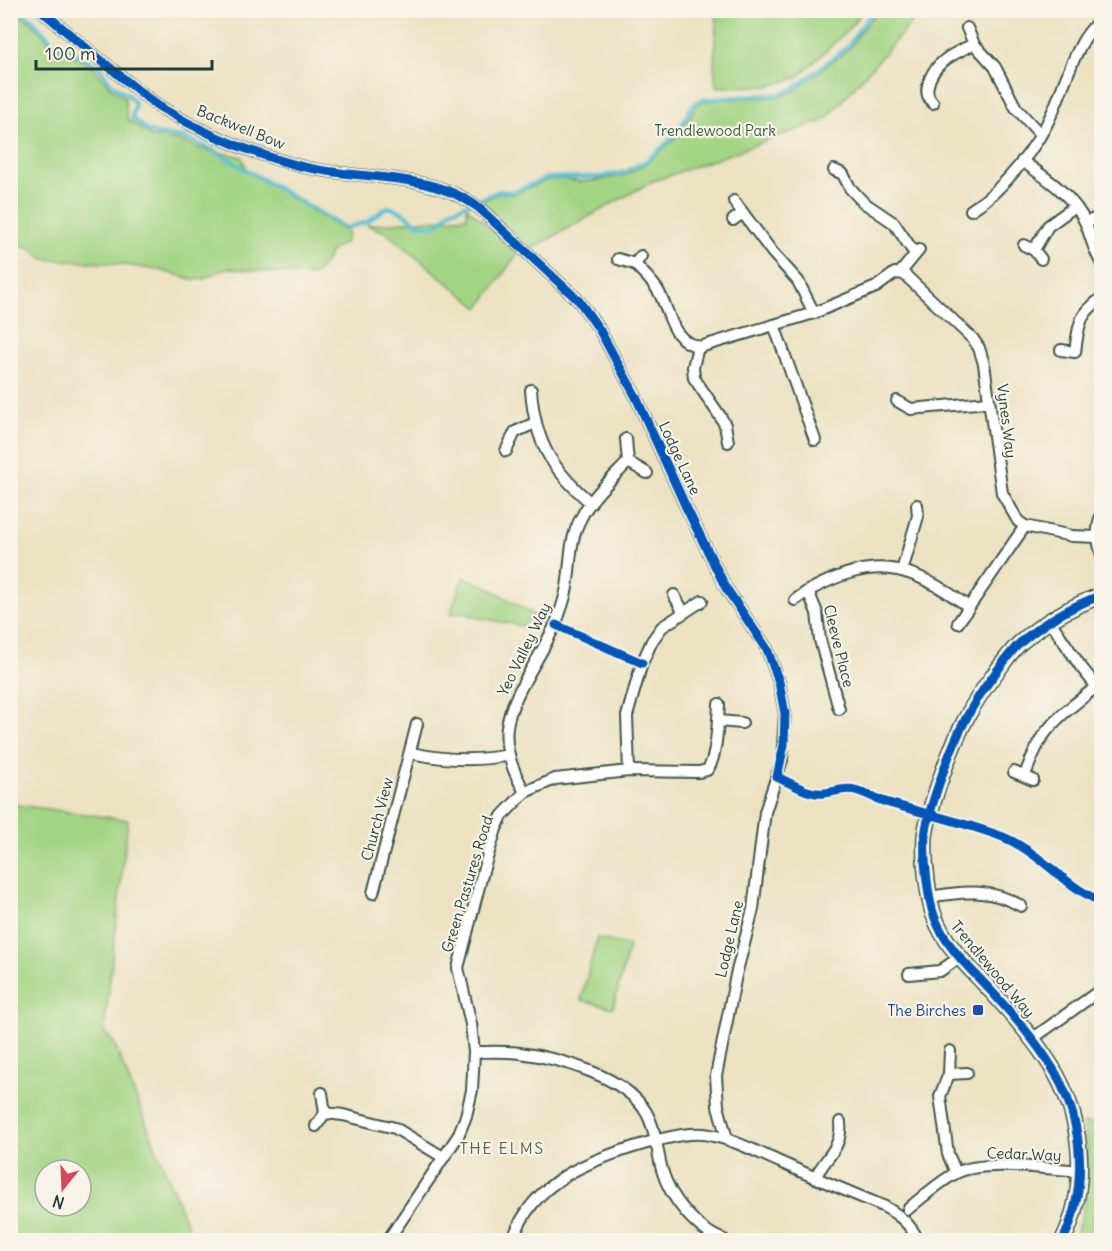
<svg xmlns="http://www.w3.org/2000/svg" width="1112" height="1251" font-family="Delius,sans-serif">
<rect width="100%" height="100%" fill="#f7f3e8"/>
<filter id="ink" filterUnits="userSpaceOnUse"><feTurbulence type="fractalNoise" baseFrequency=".0167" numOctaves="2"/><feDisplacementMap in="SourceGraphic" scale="12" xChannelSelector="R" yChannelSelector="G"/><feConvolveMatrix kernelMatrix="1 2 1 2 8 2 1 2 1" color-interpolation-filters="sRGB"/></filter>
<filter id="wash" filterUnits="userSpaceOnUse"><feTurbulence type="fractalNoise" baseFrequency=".008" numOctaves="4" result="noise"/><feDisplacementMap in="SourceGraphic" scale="24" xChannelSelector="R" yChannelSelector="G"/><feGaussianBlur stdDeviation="1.35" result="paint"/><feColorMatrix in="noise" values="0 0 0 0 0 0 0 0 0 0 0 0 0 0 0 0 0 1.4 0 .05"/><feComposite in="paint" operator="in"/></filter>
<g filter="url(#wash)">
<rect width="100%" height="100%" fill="#ece2c2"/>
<g fill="#a3d483" stroke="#61885c" stroke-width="1.5" fill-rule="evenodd">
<path d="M 11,10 L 31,22 L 52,44 L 93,67 L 110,87 L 125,98 L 127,119 L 152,137 L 180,141 L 201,149 L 242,157 L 247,171 L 348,232 L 345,243 C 323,251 330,266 312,276 L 228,268 L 219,271 L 204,279 L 194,280 L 160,270 L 117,264 L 44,259 L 26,246 L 11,248 Z"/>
<path d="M 717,11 L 717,10 L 863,11 L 847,31 L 797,78 L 769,86 L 716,87 L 714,65 Z"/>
<path d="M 878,11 L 922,11 L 825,120 L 651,182 L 529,250 L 479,203 L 493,195 L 499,193 L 513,194 L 548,180 L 563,179 L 580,182 L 600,180 L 626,175 L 647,163 L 679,135 L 696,106 L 702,102 L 722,99 L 780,97 L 794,91 L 850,48 L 859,33 Z"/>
<path d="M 467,207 L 518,253 L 479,308 L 385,232 L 367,225 L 467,217 Z"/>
<path d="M 463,577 L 486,586 L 534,615 L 523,626 L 475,617 L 464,612 L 450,614 Z"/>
<path d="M 11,804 L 128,820 L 104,1032 L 114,1043 L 190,1232 L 197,1240 L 11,1240 ZM 45,1170 L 81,1170 L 81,1206 L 45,1206 Z"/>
<path d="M 597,938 L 629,946 L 613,1008 L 581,1000 Z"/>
<path d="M 1084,1123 L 1101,1124 L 1101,1240 L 1074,1240 C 1088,1202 1091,1164 1084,1123 Z"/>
</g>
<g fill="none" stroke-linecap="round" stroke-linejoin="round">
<path stroke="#59c1d6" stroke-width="4" d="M 19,10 L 33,20 L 54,43 L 70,49 L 100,68 L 110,83 L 128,95 L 135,103 L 132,118 L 148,131 L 156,134 L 184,138 L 213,150 L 345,228 L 367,222 L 384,209 L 388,207 L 400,211 L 419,224 L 431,226 L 441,222 L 450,211 L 499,191 L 513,192 L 546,178 L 600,177 L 625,172 L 646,161 L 677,134 L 692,106 L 700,100 L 779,94 L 793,89 L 848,46 L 857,32 L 874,10"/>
</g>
</g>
<g filter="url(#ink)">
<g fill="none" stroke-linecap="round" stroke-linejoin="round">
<defs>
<g id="street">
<path d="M 41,10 C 70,35 99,59 129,83 C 141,92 152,103 165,110 C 207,135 253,154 300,166 C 358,181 429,170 479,208 L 579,301 L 599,329 L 635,395 L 685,505 L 726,588 L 767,649 L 779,682 L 785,714 L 782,760 L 765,812 L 753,909 L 736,975 L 716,1076 L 718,1106 L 727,1139"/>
<path d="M 967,28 L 974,44 L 995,67 L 1016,108 L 1040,134"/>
<path d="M 933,103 C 928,98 926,92 928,85 C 933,62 955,53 974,44"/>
<path d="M 1022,161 C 1045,177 1074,196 1086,224 C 1091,237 1094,251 1102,264"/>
<path d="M 834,170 L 843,174 L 850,188 L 863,202 L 894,223 L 915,254"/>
<path d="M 734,201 L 772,252 L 798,281 L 814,313"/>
<path d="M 971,210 C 1004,190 1038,146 1053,111 C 1063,88 1070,64 1082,43 C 1087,33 1095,25 1102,17"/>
<path d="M 733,220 L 743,213"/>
<path d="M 1086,223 L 1102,215"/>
<path d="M 1024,245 L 1034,250 L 1041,259"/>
<path d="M 1034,250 L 1048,226 L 1074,207"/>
<path d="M 618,259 L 635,264 L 641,256"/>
<path d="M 635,264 C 643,273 651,280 657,289 C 671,310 669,341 700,347 L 814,313 L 876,287 L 895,273 L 904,274 L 973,339 L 979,348 L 984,364 L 1002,493 L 1018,521 L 1025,526 L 1072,536 L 1097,537"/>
<path d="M 900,273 L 919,250"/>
<path d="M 774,325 L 815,440"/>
<path d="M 698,347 L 693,367 L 694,378 L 720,416 L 725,425 L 728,442"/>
<path d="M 1061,350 L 1075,352 C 1079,324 1078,315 1102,298"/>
<path d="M 531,390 C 535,442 551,469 591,503"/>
<path d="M 897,401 L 911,409 L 988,402"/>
<path d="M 506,451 L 515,432 L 535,423"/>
<path d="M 628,462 L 647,473"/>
<path d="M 1102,513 C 1096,528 1097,540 1102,555"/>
<path d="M 902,571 L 918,516 L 917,505"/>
<path d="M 674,595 L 684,613"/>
<path d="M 795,600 L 808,591"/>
<path d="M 1050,621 L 1081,667 L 1102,693"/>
<path d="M 958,623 L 1025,526"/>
<path d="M 839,709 L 820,640 L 817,613 L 808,591 C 876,554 909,564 969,607"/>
<path d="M 718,721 L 742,723"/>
<path d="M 411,753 C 444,760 475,762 509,755"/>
<path d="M 629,771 L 627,716 L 642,663 L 652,641 L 662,627 L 702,601"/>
<path d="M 1014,772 L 1033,780"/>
<path d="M 1025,775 C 1030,762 1035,748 1043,736 C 1057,716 1078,702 1096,687"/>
<path d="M 525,792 C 513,772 504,750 507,727 C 511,693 547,650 559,615 C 563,604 567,592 568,580 C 571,558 570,538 581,518 C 591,497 612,479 628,462 L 626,439"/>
<path d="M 373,893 L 417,724"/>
<path d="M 929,897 C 962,891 991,888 1021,906"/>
<path d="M 909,974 L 940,971 L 960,957"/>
<path d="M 1032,1039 L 1102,989"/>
<path d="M 950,1051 L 949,1074 L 940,1096 L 948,1154 L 956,1173"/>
<path d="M 474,1052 C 489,1052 504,1051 520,1053 C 558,1058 625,1076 646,1112 C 656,1129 657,1152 662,1170 C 670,1198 697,1231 724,1240"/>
<path d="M 949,1074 L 967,1073"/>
<path d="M 322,1093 L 325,1113"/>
<path d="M 316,1126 L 325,1113 L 343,1115 L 395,1128 L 443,1157"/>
<path d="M 815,1178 C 825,1157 843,1148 840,1122"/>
<path d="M 908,1209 C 921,1198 941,1181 956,1173 C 982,1159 1050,1169 1080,1171"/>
<path d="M 388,1240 L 458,1136 L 466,1116 L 472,1090 L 474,1052 L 471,1024 L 458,968 L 483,871 L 496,829 L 502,816 L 525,792 L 555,779 L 629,771 L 699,772 L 707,770 C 717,760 718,719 719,704"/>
<path d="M 513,1240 C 532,1180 592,1159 647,1143 C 667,1138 689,1131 710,1135 C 735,1140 759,1153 782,1163 C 815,1178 849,1192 883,1206 C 900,1215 910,1224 918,1240"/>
</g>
<path id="secondary" d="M 1063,1240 C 1088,1188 1084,1125 1056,1074 C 1041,1048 1021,1024 1001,1002 C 980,977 952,955 938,925 C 931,911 929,896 927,881 C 925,866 924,851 925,836 C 928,815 935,795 942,775 C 956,735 971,704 997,671 C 1004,662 1011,651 1020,643 C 1044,622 1072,606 1102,595"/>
</defs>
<use href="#street" stroke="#3e5649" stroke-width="14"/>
<use href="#secondary" stroke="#3e5649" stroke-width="18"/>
<use href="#street" stroke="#fff" stroke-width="10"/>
<use href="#secondary" stroke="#fff" stroke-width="15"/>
<defs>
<g id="cycleway">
<path d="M 41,10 C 70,35 99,59 129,83 C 141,92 152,103 165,110 C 207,135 253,154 300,166 C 358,181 429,170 479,208 L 579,301 L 599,329 L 635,395 L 685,505 L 726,588 L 767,649 L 779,682 L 785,714 L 784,745 L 777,777 C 791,783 808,795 824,793 C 835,792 844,787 855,790 C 867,793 877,800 889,803 C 927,814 966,823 1003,837 C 1040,852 1065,887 1102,902"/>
<path d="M 556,625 L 642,663"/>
<path d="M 1063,1240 C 1088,1188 1084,1125 1056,1074 C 1041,1048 1021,1024 1001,1002 C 980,977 952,955 938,925 C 931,911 929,896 927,881 C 925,866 924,851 925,836 C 928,815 935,795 942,775 C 956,735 971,704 997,671 C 1004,662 1011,651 1020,643 C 1044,622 1072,606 1102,595"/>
</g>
</defs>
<use href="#cycleway" stroke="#f7f3e8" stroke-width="13"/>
<use href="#cycleway" stroke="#0057b8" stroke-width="9"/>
</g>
</g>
<rect fill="#1a4fb4" stroke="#f7f3e8" stroke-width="2" x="972" y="1004" width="12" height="12" rx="3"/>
<g text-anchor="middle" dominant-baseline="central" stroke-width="4.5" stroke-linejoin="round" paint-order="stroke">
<g font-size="15" fill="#1f3d34" stroke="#f7f3e8">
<text transform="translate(241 127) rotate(22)">Backwell Bow</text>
<text transform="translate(1007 421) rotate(83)">Vynes Way</text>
<text transform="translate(680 458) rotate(65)">Lodge Lane</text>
<text transform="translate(839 646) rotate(76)">Cleeve Place</text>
<text transform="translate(524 649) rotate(-64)">Yeo Valley Way</text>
<text transform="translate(377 819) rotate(-75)">Church View</text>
<text transform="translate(467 884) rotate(-73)">Green Pastures Road</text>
<text transform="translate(729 939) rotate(-77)">Lodge Lane</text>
<text transform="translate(993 969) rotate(50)">Trendlewood Way</text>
<text transform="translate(1024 1154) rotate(2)">Cedar Way</text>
</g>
<g font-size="15" fill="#395b44" stroke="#f7f3e8">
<text x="715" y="130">Trendlewood Park</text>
</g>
<g font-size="15" fill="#164399" stroke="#f7f3e8" text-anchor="end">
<text x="966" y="1010">The Birches</text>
</g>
<g font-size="16" letter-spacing="1.5" fill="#646648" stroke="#f7f3e8">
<text x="502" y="1148">THE ELMS</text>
</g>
</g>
<rect width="1112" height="1251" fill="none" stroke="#f7f3e8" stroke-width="36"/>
<g transform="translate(63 1188) rotate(198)"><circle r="28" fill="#f7f3e8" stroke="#a1aaa0" stroke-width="1.5"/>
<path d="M0-4.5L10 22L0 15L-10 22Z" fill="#d1495b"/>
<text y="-9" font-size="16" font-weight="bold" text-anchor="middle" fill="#1f3d34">N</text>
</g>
<path d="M36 60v9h176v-9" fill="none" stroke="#1f3d34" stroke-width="3"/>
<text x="45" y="60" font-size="18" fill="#1f3d34" stroke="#f7f3e8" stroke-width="4.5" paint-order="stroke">100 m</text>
</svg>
